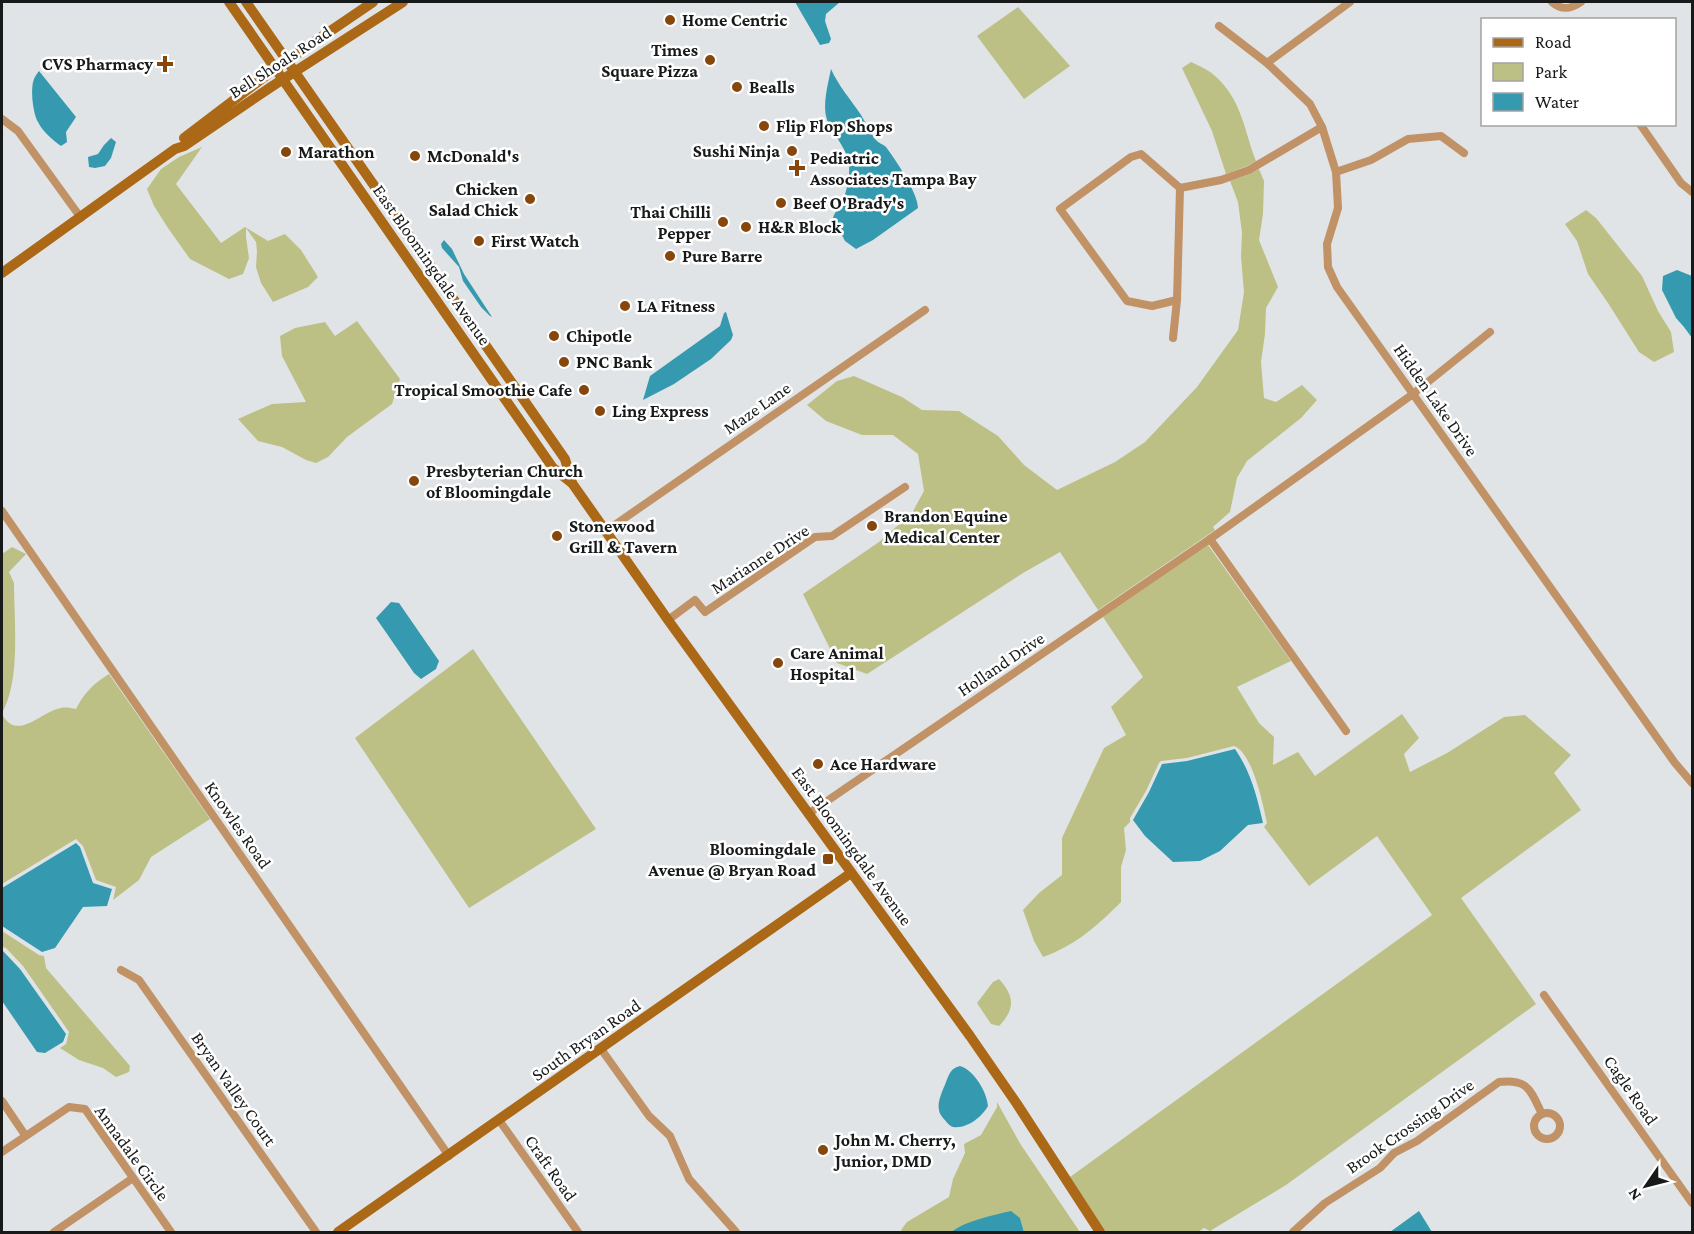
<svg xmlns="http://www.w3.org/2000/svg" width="1694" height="1234" font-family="'Crimson Pro',serif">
<rect width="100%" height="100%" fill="#e1e4e6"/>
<g fill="#bcc085">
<path d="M 1018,7 L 1070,66 L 1024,99 L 977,36 Z"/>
<path d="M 1191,62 C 1199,66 1209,70 1215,76 C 1242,100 1244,130 1256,161 L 1247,166 L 1226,174 L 1212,131 L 1182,68 Z"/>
<path d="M 202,147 L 176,184 L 221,243 L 245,227 L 268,241 L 285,234 L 301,250 L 318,277 L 308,287 L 273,302 L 261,283 L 256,267 L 257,251 L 256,242 L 246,228 L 246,237 L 249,258 L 243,274 L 229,279 L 190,259 L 168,228 L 154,206 L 147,189 L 161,169 L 179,157 Z"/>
<path d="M 1259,169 L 1264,181 L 1263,214 L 1259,240 L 1278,287 L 1266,308 L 1265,334 L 1261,362 L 1264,398 L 1276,402 L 1302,385 L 1317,400 L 1301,418 L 1247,461 L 1237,478 L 1230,512 L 1213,527 L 1215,530 L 1098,610 L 1060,552 L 1023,573 L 867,674 L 837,663 L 803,594 L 879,542 L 912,513 L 924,491 L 918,454 L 893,435 L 862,435 L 826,421 L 807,405 L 837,381 L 854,376 L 902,397 L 922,410 L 959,411 L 998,436 L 1024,465 L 1057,490 L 1115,462 L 1145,442 L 1197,387 L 1238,330 L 1244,292 L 1241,257 L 1242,233 L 1238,202 L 1230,181 L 1250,174 Z"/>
<path d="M 1586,210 L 1596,218 L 1642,276 L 1658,311 L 1671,332 L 1674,352 L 1654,362 L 1639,352 L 1608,303 L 1588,274 L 1577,241 L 1565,224 Z"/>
<path d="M 357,321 L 400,379 L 392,404 L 347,437 L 328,457 L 316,463 L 306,460 L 282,447 L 258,441 L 238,419 L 272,404 L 306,402 L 282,356 L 280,336 L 295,328 L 325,322 L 335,336 Z"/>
<path d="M 1208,545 L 1291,661 L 1237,687 L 1259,723 L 1274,737 L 1273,765 L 1298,752 L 1315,776 L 1402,714 L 1419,738 L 1404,754 L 1410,772 L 1447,753 L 1504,717 L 1525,715 L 1571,755 L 1554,773 L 1581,810 L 1461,898 L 1536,1004 L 1286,1185 L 1210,1231 L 1204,1228 L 1198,1232 L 1106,1232 L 1070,1177 L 1432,915 L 1377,836 L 1309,886 L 1264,827 L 1267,823 C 1263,805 1253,753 1234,746 L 1187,758 L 1161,761 L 1159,763 L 1146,791 L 1130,818 L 1130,822 L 1124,828 L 1126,850 L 1121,867 L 1121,902 C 1097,926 1076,945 1043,957 L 1034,941 L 1023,910 L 1039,893 L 1062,875 L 1062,838 L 1104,748 L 1126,735 L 1111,707 L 1143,677 L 1103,617 Z"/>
<path d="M 12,547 L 26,554 L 9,572 L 14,583 C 14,621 21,680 2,713 L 2,554 Z"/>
<path d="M 473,649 L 596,829 L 469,908 L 355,738 Z"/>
<path d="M 109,674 L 210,819 L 151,857 L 139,880 L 113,900 L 116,887 L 96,880 L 83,846 L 76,839 L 2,884 L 2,714 C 17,743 43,710 61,708 C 66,707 71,708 76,709 C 84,693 94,683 109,674 Z"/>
<path d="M 2,931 L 39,955 L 44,956 L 46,968 L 130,1066 L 129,1072 L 116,1077 L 103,1068 L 79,1060 L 60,1048 L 66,1044 L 69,1032 L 23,966 L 6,948 L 2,947 Z"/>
<path d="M 999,979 C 1015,997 1015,1009 999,1026 L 991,1024 L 977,1003 L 993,982 Z"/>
<path d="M 997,1102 L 1021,1145 L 1080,1232 L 1024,1232 L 1020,1218 L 959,1227 L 951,1232 L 902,1232 L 901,1230 L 907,1222 L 949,1197 L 953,1179 L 965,1153 L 964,1144 L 981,1135 L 997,1107 Z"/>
</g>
<g fill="#359aaf">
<path d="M 795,2 L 840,2 L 826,14 L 825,21 L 831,39 L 829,43 L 820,45 Z"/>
<path d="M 831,69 C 838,85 851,100 861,115 C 866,123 870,132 875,139 C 878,143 883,144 886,147 C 895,159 918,193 918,208 L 873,240 L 856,249 L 845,241 L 833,218 C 835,211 839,208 842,202 C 847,191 850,177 849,165 C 848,149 833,135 827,120 C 822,105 828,84 831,69 Z"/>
<path d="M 39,71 L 76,117 L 66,132 L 67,142 L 61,146 C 53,140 43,132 38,122 C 33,114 30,88 34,79 C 35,76 37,74 39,71 Z"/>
<path d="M 111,138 L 116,142 L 111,158 L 105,166 L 95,168 L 89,167 L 88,157 L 98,154 L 104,145 Z"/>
<path d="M 444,240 L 452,249 L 464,274 L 492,317 L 490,316 L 481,307 L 463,281 L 459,267 L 442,248 L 441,244 Z"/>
<path d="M 1677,270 L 1692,276 L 1692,338 L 1684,327 L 1676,318 L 1662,290 L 1663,276 Z"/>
<path d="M 726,312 L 733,335 L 731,340 L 711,359 L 674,384 L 643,400 L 650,376 L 720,326 L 724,313 Z"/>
<path d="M 391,602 L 399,603 L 439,661 L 436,669 L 421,679 L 414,673 L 376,618 Z"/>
<path d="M 1235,749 C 1251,772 1257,797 1263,823 L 1248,825 L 1220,851 L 1200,861 L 1173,862 L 1145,836 L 1133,820 L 1149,792 L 1162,764 L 1187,761 Z"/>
<path d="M 76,843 L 80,847 L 93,883 L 112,889 L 107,906 L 83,907 L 55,948 L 42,952 L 2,926 L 2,888 Z"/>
<path d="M 3,951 L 20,969 L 66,1034 L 63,1042 L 45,1053 L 37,1052 L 2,1001 L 2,952 Z"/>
<path d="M 960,1066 C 974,1070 987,1092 988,1106 C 982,1117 967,1129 953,1127 C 949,1126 946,1121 943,1118 C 941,1115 939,1113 939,1110 C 937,1101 943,1090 946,1082 C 949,1074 951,1068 960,1066 Z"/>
<path d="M 1011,1211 L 1020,1218 L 1024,1232 L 951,1232 C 968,1220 990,1216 1011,1211 Z"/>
<path d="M 1419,1211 L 1432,1232 L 1390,1232 Z"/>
</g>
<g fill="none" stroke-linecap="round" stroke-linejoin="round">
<g stroke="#c09266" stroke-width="8">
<path d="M 1552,2 C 1562,11 1571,9 1581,2"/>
<path d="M 1219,26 L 1267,63 L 1310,104 L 1322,127 L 1336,172 L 1338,208 L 1327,244 L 1328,267 L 1337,287 L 1675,763 L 1692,783"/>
<path d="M 1267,63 L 1350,2"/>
<path d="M 2,119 L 18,131 L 81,218"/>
<path d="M 1640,124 L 1681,183 L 1692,192"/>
<path d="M 1336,172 L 1371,160 L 1408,139 L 1441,136 L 1464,153"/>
<path d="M 1180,188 L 1221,180 L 1249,170 L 1322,127"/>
<path d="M 1173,338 L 1177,300 L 1180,188 L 1141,154 L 1131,157 L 1060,209 L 1127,301 L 1152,306 L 1177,300"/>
<path d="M 2,511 L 449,1156"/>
<path d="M 606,531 L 925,310"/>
<path d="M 1210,539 L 1346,731"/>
<path d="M 668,620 L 695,600 L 705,612 L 815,537 L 832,536 L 905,487"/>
<path d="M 808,814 L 1210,539 L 1413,394 L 1490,332"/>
<path d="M 121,970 L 139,980 L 316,1232"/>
<path d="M 1544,995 L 1692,1203"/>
<path d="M 601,1049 L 649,1116 L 670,1136 L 689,1179 L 736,1232"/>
<path d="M 2,1101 L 25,1135"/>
<circle cx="1547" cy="1126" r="13"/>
<path d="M 499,1120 L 578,1232"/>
<path d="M 2,1152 L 69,1107 L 85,1109 L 171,1232"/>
<path d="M 54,1232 L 133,1178"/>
<path d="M 1293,1232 L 1325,1203 L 1380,1168 L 1394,1153 L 1417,1141 L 1499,1082 C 1529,1079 1530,1090 1542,1114"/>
</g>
<g stroke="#ab6816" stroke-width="10">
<path d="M 229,2 L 553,468 L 572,483"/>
<path d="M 246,2 L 565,459 L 572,483 L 668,620 L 970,1036 L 1017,1104 L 1100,1232"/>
<path d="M 184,138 L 276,68 L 373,2"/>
<path d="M 2,273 L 175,149 L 184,146 L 271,87 L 403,2"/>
<path d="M 338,1232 L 851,873"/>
</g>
</g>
<g fill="#86460c" stroke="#fff" stroke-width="2">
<circle cx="670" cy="20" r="6"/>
<circle cx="710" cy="60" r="6"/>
<path d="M162 55h6v6h6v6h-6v6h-6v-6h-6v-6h6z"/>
<circle cx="737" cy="87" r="6"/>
<circle cx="764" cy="126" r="6"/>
<circle cx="792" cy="151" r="6"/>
<circle cx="286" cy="152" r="6"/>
<circle cx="415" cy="156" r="6"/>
<path d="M794 159h6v6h6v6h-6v6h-6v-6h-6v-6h6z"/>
<circle cx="530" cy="199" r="6"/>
<circle cx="781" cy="203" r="6"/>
<circle cx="723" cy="222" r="6"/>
<circle cx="746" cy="227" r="6"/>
<circle cx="479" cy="241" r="6"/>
<circle cx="670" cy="256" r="6"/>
<circle cx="625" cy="306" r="6"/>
<circle cx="554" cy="336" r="6"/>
<circle cx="564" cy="362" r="6"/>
<circle cx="584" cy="390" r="6"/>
<circle cx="600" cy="411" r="6"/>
<circle cx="414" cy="481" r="6"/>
<circle cx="872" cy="526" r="6"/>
<circle cx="557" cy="536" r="6"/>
<circle cx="778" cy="663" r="6"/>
<circle cx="818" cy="764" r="6"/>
<rect x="822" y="853" width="12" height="12" rx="3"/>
<circle cx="823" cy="1150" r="6"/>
</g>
<g text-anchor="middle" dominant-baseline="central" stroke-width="5" stroke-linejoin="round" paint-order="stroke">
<g font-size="18" font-weight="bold" fill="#181919" stroke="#fff" text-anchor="start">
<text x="682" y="20">Home Centric</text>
<text x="698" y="50" text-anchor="end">Times<tspan x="698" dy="21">Square Pizza</tspan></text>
<text x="153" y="64" text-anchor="end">CVS Pharmacy</text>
<text x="749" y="87">Bealls</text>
<text x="776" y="126">Flip Flop Shops</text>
<text x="780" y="151" text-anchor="end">Sushi Ninja</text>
<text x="298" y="152">Marathon</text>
<text x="427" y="156">McDonald's</text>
<text x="810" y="158">Pediatric<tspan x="810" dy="21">Associates Tampa Bay</tspan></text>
<text x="518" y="189" text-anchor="end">Chicken<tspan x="518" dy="21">Salad Chick</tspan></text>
<text x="793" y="203">Beef O'Brady's</text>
<text x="711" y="212" text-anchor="end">Thai Chilli<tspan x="711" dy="21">Pepper</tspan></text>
<text x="758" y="227">H&amp;R Block</text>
<text x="491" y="241">First Watch</text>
<text x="682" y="256">Pure Barre</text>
<text x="637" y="306">LA Fitness</text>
<text x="566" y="336">Chipotle</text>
<text x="576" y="362">PNC Bank</text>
<text x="572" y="390" text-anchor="end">Tropical Smoothie Cafe</text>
<text x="612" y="411">Ling Express</text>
<text x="426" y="471">Presbyterian Church<tspan x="426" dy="21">of Bloomingdale</tspan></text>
<text x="884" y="516">Brandon Equine<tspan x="884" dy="21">Medical Center</tspan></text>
<text x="569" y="526">Stonewood<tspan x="569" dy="21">Grill &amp; Tavern</tspan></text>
<text x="790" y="653">Care Animal<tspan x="790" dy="21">Hospital</tspan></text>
<text x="830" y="764">Ace Hardware</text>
<text x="816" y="849" text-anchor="end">Bloomingdale<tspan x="816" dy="21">Avenue @ Bryan Road</tspan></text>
<text x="835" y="1140">John M. Cherry,<tspan x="835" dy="21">Junior, DMD</tspan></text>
</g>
<g font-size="18" fill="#181919" stroke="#fff">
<text transform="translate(280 62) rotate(-33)">Bell Shoals Road</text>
<text transform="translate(432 265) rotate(55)">East Bloomingdale Avenue</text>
<text transform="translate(1436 400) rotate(55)">Hidden Lake Drive</text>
<text transform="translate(757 408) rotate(-35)">Maze Lane</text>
<text transform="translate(760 559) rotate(-33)">Marianne Drive</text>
<text transform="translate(1001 664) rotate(-34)">Holland Drive</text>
<text transform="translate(238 825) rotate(55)">Knowles Road</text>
<text transform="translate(852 846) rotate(54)">East Bloomingdale Avenue</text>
<text transform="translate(586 1040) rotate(-35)">South Bryan Road</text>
<text transform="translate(234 1089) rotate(55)">Bryan Valley Court</text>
<text transform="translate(1631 1090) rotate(55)">Cagle Road</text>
<text transform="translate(1410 1126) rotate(-35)">Brook Crossing Drive</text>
<text transform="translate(132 1153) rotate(54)">Annadale Circle</text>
<text transform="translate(551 1168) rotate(55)">Craft Road</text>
</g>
</g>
<rect width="1694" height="1234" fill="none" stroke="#181919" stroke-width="6"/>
<rect x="1481" y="18" width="195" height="108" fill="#ffffff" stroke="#a3a3a3" stroke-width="1.5"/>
<rect x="1493" y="38" width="30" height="9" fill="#ab6816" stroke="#a3a3a3" stroke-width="1.5"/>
<text x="1535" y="48" font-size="18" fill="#181919">Road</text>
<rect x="1493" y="63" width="30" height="18" fill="#bcc085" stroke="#a3a3a3" stroke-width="1.5"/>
<text x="1535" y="78" font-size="18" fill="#181919">Park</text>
<rect x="1493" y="93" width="30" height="18" fill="#359aaf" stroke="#a3a3a3" stroke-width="1.5"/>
<text x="1535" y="108" font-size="18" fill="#181919">Water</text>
<g transform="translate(1646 1186) rotate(235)" stroke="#ffffff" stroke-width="4.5" paint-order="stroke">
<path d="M0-4.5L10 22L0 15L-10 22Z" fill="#181919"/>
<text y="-9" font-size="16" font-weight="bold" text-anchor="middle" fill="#181919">N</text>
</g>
</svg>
